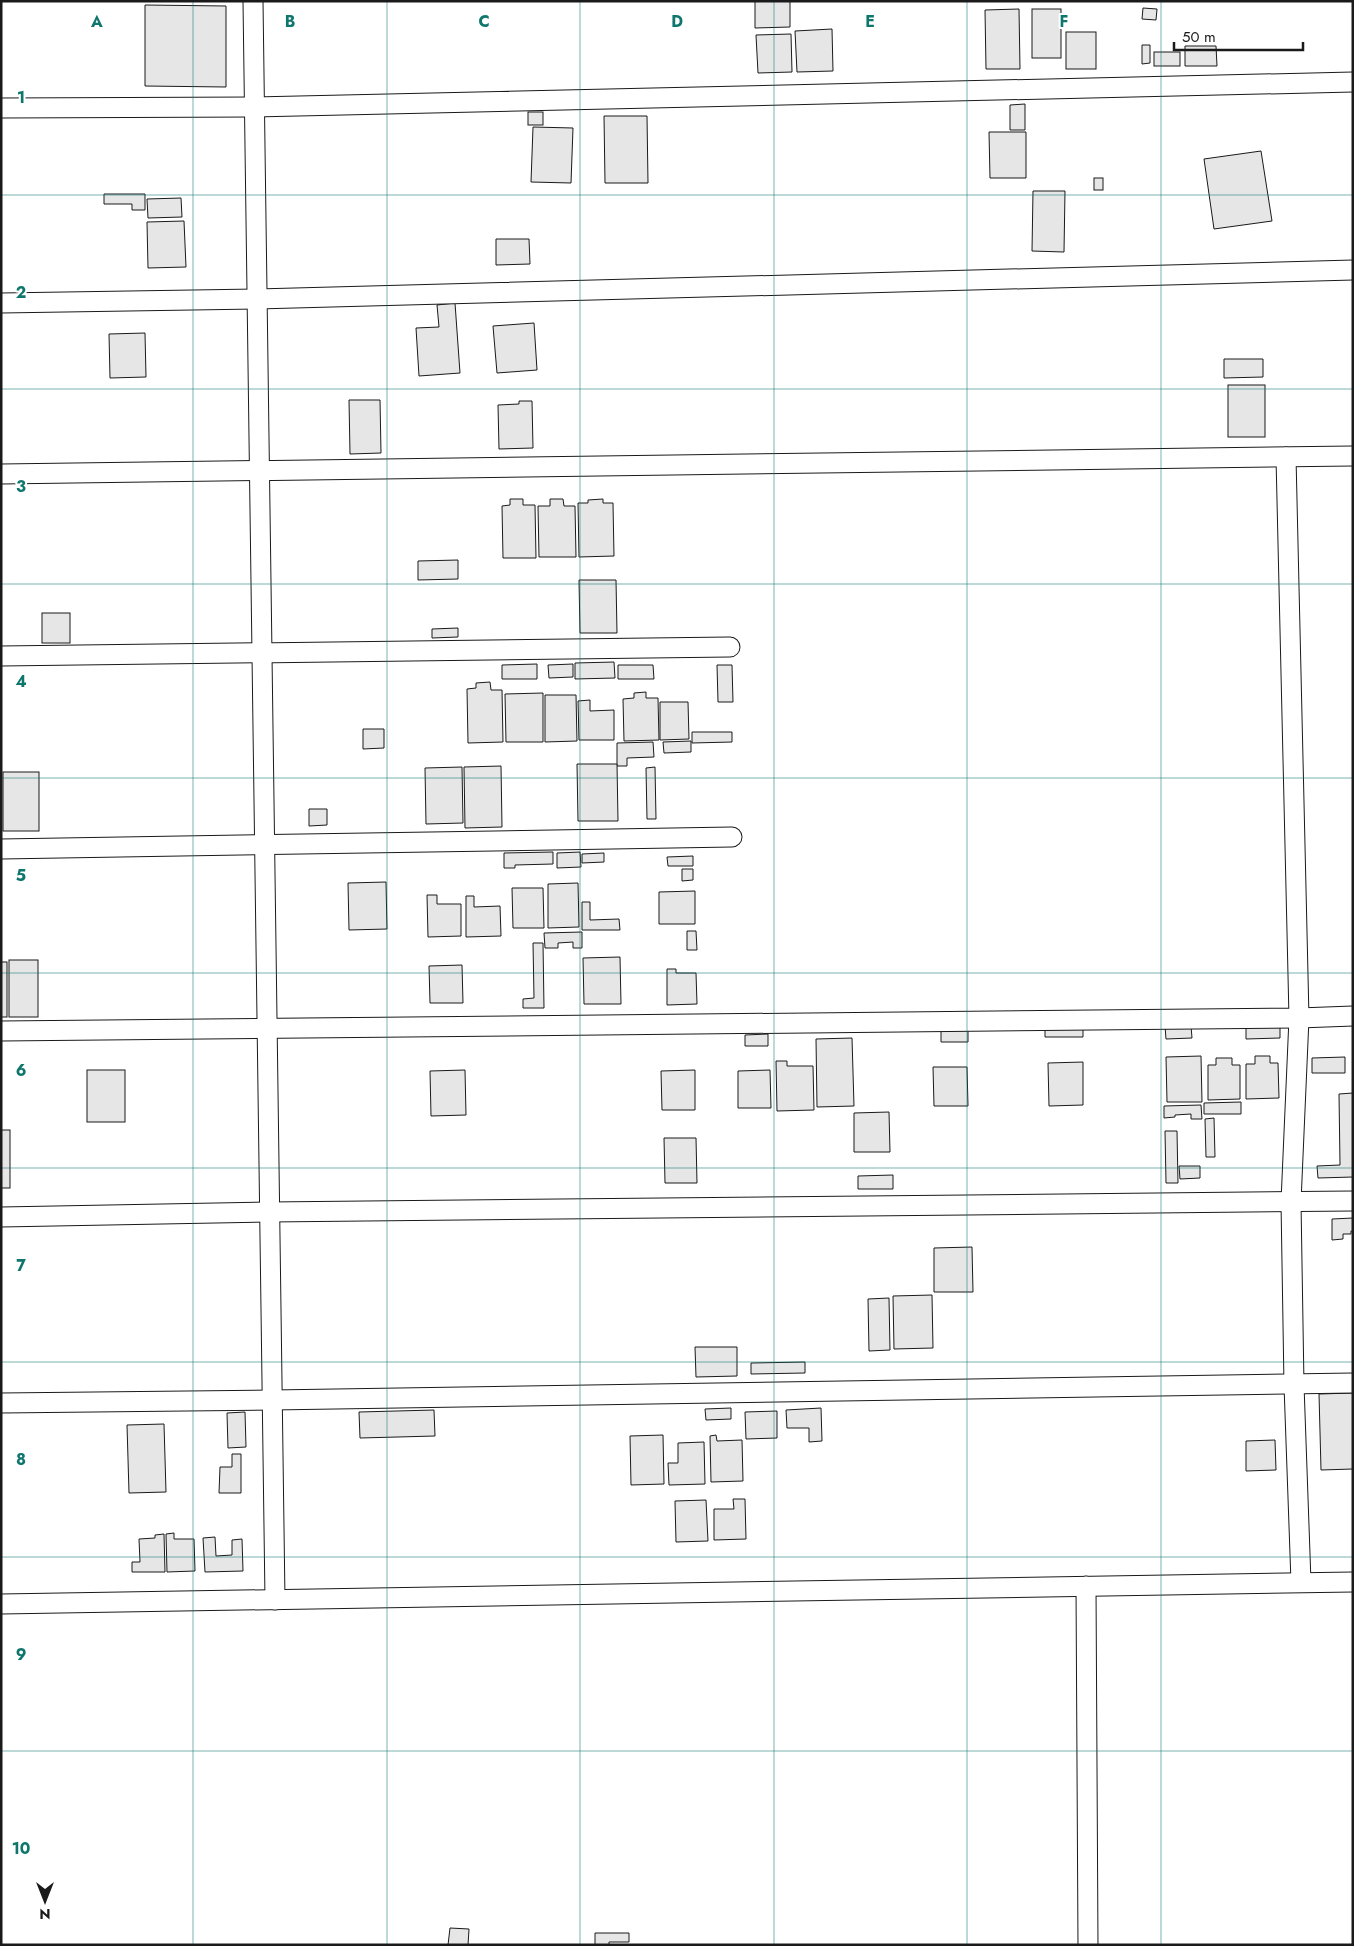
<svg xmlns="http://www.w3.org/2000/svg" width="1354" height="1946" font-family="Jost,sans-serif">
<rect width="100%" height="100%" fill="#fff"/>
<g fill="#e6e6e6" stroke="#1a1a1a">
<path d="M 755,1 L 790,1 L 790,27 L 755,28 Z"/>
<path d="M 145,5 L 226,6 L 226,87 L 145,86 Z"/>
<path d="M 1143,8 L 1157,9 L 1156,20 L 1142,19 Z"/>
<path d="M 1019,9 L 1020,69 L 986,69 L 985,10 Z"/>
<rect x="1032" y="9" width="29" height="49"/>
<path d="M 832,29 L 833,71 L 797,72 L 795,31 Z"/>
<rect x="1066" y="32" width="30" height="37"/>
<path d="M 791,34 L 792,72 L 758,73 L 756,35 Z"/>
<path d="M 1142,45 L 1150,45 L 1150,63 L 1142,64 Z"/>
<path d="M 1185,46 L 1216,46 L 1217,66 L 1185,66 Z"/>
<rect x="1154" y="52" width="26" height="14"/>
<path d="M 1025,104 L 1025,130 L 1010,130 L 1010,105 Z"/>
<rect x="528" y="112" width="15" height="13"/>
<path d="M 604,116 L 647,116 L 648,183 L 605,183 Z"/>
<path d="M 533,127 L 573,128 L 571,183 L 531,182 Z"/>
<path d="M 989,132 L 1026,132 L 1026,178 L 990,178 Z"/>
<path d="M 1261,151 L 1272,221 L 1214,229 L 1204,159 Z"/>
<rect x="1094" y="178" width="9" height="12"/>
<path d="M 1033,191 L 1065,191 L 1064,252 L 1032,251 Z"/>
<path d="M 104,194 L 145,194 L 145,210 L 132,210 L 132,204 L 104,204 Z"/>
<path d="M 181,198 L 182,217 L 148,218 L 147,199 Z"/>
<path d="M 184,221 L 186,267 L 148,268 L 147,222 Z"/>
<path d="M 496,239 L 529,239 L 530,264 L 496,265 Z"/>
<path d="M 455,303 L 460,373 L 419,376 L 416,328 L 439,327 L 437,305 Z"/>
<path d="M 534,323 L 537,370 L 497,373 L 493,326 Z"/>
<path d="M 145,333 L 146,377 L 110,378 L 109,334 Z"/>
<path d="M 1224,359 L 1263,359 L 1263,377 L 1224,378 Z"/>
<rect x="1228" y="385" width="37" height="52"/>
<path d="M 349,400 L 380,400 L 381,453 L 350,454 Z"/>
<path d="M 519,401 L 532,401 L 533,448 L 499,449 L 498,405 L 519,404 Z"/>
<path d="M 510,499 L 523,499 L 523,505 L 535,505 L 536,558 L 503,558 L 502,506 L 510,505 Z"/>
<path d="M 550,499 L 563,499 L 564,506 L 575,506 L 576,557 L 539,557 L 538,506 L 550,506 Z"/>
<path d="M 603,499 L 603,503 L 613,503 L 614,556 L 579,557 L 578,503 L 588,503 L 588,500 Z"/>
<path d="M 458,560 L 458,579 L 418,580 L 418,561 Z"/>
<path d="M 579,580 L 616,580 L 617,633 L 580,633 Z"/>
<rect x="42" y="613" width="28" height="30"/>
<path d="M 458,628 L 458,637 L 432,638 L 432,629 Z"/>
<path d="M 614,662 L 615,678 L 575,679 L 575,663 Z"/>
<path d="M 537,664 L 537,679 L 502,679 L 502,665 Z"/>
<path d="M 573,664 L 573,677 L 549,678 L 548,665 Z"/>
<path d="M 618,665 L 653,665 L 654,679 L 618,679 Z"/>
<path d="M 717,665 L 732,665 L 733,702 L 718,702 Z"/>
<path d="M 490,682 L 491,690 L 502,690 L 503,742 L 468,743 L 467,689 L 476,688 L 476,683 Z"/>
<path d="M 646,692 L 646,698 L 658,698 L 659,740 L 624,741 L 623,699 L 634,698 L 634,693 Z"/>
<path d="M 543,693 L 543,742 L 506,742 L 505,694 Z"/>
<path d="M 545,695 L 576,695 L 577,741 L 545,742 Z"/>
<path d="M 590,700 L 590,711 L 614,710 L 614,740 L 579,740 L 578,701 Z"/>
<path d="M 660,702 L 688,702 L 689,739 L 660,740 Z"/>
<path d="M 363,729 L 384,729 L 384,748 L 363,749 Z"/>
<path d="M 692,732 L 732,732 L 732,742 L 692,743 Z"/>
<path d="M 691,741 L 691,752 L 664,753 L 663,742 Z"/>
<path d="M 653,742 L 654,757 L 627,758 L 627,766 L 617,766 L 617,743 Z"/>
<path d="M 577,764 L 617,764 L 618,821 L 578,821 Z"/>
<path d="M 501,766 L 502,827 L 465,828 L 464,767 Z"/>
<path d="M 462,767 L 463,823 L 426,824 L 425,768 Z"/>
<path d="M 655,767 L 656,819 L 647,819 L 646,768 Z"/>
<rect x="3" y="772" width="36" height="59"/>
<path d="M 309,809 L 327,809 L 327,825 L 309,826 Z"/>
<path d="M 553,852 L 553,864 L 515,865 L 515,868 L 504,868 L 504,853 Z"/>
<path d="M 580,852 L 581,867 L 557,868 L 557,853 Z"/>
<path d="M 604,853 L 604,862 L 582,863 L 582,854 Z"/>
<path d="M 693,856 L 693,866 L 668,866 L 667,857 Z"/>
<path d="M 682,869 L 693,869 L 693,880 L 682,881 Z"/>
<path d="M 386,882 L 387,929 L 349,930 L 348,883 Z"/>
<path d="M 578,883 L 579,927 L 548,928 L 548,884 Z"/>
<path d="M 512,888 L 543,888 L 544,928 L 513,928 Z"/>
<path d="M 695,891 L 695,924 L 659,924 L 659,892 Z"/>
<path d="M 427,895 L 437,895 L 437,904 L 461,904 L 461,936 L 428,937 Z"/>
<path d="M 466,896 L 474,896 L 474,907 L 500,906 L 501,936 L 466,937 Z"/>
<path d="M 582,902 L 590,902 L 590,920 L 619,919 L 620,930 L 582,930 Z"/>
<path d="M 687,931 L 696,931 L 697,950 L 687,950 Z"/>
<path d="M 582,932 L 582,948 L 573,948 L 573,942 L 558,943 L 558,948 L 545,948 L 544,933 Z"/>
<path d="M 533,943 L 543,943 L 544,1008 L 523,1008 L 523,999 L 534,998 Z"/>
<path d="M 620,957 L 621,1004 L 584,1004 L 583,958 Z"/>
<rect x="9" y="960" width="29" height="57"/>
<rect x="1" y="962" width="6" height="55"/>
<path d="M 462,965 L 463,1003 L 430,1003 L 429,966 Z"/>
<path d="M 667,969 L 676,969 L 676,973 L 696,973 L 697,1004 L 667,1005 Z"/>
<path d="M 1246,1021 L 1280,1021 L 1280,1038 L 1246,1039 Z"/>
<path d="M 1083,1023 L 1083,1037 L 1045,1037 L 1045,1024 Z"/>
<path d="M 1165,1026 L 1191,1026 L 1192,1038 L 1166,1039 Z"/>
<path d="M 968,1030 L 968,1042 L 941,1042 L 941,1031 Z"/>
<path d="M 768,1034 L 768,1046 L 745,1046 L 745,1035 Z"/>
<path d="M 852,1038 L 854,1106 L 817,1107 L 816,1039 Z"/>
<path d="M 1201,1056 L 1202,1102 L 1167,1102 L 1166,1057 Z"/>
<path d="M 1255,1056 L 1270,1056 L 1270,1063 L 1278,1063 L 1279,1098 L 1246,1099 L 1246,1064 L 1255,1064 Z"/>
<path d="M 1345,1057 L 1345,1073 L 1312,1073 L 1312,1058 Z"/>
<path d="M 1216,1058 L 1232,1058 L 1232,1065 L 1240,1065 L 1240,1099 L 1208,1100 L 1208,1065 L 1216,1065 Z"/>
<path d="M 776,1061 L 787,1061 L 787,1066 L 813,1066 L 814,1110 L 777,1111 Z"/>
<path d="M 1083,1062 L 1083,1105 L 1049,1106 L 1048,1063 Z"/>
<path d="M 933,1067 L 967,1067 L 968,1106 L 934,1106 Z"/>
<rect x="87" y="1070" width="38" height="52"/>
<path d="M 465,1070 L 466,1115 L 431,1116 L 430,1071 Z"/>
<path d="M 695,1070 L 695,1110 L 662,1110 L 661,1071 Z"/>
<path d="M 770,1070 L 771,1108 L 738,1108 L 738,1071 Z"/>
<path d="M 1353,1093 L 1353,1177 L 1318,1178 L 1317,1166 L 1340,1165 L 1339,1094 Z"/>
<path d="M 1241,1102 L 1241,1114 L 1204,1114 L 1204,1103 Z"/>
<path d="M 1201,1105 L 1202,1119 L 1191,1119 L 1191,1114 L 1175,1115 L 1175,1117 L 1164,1118 L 1164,1106 Z"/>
<path d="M 889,1112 L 890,1152 L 854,1152 L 854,1113 Z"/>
<path d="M 1214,1118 L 1215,1157 L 1206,1157 L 1205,1119 Z"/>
<rect x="1" y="1130" width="9" height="58"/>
<path d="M 1165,1131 L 1177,1131 L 1178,1183 L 1166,1183 Z"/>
<path d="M 664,1138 L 696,1138 L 697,1183 L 665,1183 Z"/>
<path d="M 1179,1166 L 1200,1166 L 1200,1178 L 1180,1179 Z"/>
<path d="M 893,1175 L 893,1189 L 858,1189 L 858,1176 Z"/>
<path d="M 1353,1218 L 1353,1231 L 1351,1231 L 1351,1234 L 1343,1234 L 1343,1239 L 1332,1240 L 1332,1219 Z"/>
<path d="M 972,1247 L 973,1292 L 934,1292 L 934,1248 Z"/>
<path d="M 932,1295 L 933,1348 L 894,1349 L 893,1296 Z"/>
<path d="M 889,1298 L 890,1350 L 869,1351 L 868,1299 Z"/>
<path d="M 695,1347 L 737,1347 L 737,1376 L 696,1377 Z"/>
<path d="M 805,1362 L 805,1373 L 751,1374 L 751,1363 Z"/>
<path d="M 1353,1393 L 1353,1469 L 1321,1470 L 1319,1394 Z"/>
<path d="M 731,1408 L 731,1419 L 706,1420 L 705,1409 Z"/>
<path d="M 821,1408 L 822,1441 L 809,1442 L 809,1428 L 787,1428 L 786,1410 Z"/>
<path d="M 434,1410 L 435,1436 L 360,1438 L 359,1412 Z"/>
<path d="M 777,1411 L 777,1438 L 746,1439 L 745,1412 Z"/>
<path d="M 245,1412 L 246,1447 L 228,1448 L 227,1413 Z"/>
<path d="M 164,1424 L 166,1492 L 129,1493 L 127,1425 Z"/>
<path d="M 663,1435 L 664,1484 L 631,1485 L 630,1436 Z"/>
<path d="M 716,1435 L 717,1441 L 742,1440 L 743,1481 L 711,1482 L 710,1436 Z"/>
<path d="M 1275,1440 L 1276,1470 L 1246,1471 L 1246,1441 Z"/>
<path d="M 704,1442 L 705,1484 L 669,1485 L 668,1463 L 678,1463 L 678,1443 Z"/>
<path d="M 232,1454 L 241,1454 L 241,1493 L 219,1493 L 220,1467 L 232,1467 Z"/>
<path d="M 733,1499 L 745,1499 L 746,1539 L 714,1540 L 714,1509 L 734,1509 Z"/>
<path d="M 706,1500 L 708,1541 L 676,1542 L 675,1501 Z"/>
<path d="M 174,1533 L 174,1539 L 194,1539 L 195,1571 L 167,1572 L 166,1534 Z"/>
<path d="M 164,1534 L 165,1572 L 132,1572 L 132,1562 L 140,1562 L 139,1539 L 155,1538 L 155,1535 Z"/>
<path d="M 215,1537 L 216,1556 L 232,1555 L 232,1540 L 242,1539 L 243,1571 L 205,1572 L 203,1538 Z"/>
<path d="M 450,1928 L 469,1929 L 468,1945 L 448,1945 Z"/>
<path d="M 595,1933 L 629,1933 L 629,1942 L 609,1942 L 609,1945 L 595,1945 Z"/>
</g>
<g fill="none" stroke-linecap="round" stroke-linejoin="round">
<defs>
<g id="minor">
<path d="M 253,1 L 275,1600"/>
<path d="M 1,108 L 254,107 L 1353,82"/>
<path d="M 1,303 L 257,299 L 1353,270"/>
<path d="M 1286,457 L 1299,1018 L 1291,1202 L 1294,1385 L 1301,1582"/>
<path d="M 1,474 L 1353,456"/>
<path d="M 1,656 L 730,647"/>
<path d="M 1,849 L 732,837"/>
<path d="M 1,1031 L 1299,1018 L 1353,1016"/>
<path d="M 1,1217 L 269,1212 L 1353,1201"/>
<path d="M 1,1403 L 272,1400 L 1353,1383"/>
<path d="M 1086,1586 L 1088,1945"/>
<path d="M 1,1604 L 1353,1582"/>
</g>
</defs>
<use href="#minor" stroke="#1a1a1a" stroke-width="21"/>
<use href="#minor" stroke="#fff" stroke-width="19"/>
</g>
<path fill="none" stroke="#0f766e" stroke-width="1" stroke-opacity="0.55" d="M 193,1 L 193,1945M 387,1 L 387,1945M 580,1 L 580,1945M 774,1 L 774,1945M 967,1 L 967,1945M 1161,1 L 1161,1945M 1,195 L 1353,195M 1,389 L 1353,389M 1,584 L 1353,584M 1,778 L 1353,778M 1,973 L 1353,973M 1,1168 L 1353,1168M 1,1362 L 1353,1362M 1,1557 L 1353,1557M 1,1751 L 1353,1751"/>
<g font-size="16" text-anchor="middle" font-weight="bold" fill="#0f766e" stroke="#fff" stroke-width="4" stroke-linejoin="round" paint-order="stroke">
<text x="97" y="27">A</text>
<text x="290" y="27">B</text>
<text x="484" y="27">C</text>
<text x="677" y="27">D</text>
<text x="870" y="27">E</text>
<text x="1064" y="27">F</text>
<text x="21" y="103">1</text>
<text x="21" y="298">2</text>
<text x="21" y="492">3</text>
<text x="21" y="687">4</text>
<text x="21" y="881">5</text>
<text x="21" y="1076">6</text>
<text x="21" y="1271">7</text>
<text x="21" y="1465">8</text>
<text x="21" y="1660">9</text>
<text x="21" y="1854">10</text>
</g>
<rect width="1354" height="1946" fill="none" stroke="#1a1a1a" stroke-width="5"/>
<g transform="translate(45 1901) rotate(180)" stroke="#ffffff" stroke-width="4" paint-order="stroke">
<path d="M0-4L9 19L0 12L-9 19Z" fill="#1a1a1a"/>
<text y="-8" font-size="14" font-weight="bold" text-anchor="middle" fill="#1a1a1a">N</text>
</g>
<path d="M1174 42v8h129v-8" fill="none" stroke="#1a1a1a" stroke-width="2.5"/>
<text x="1182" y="42" font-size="15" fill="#1a1a1a" stroke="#ffffff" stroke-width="4" paint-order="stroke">50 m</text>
</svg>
